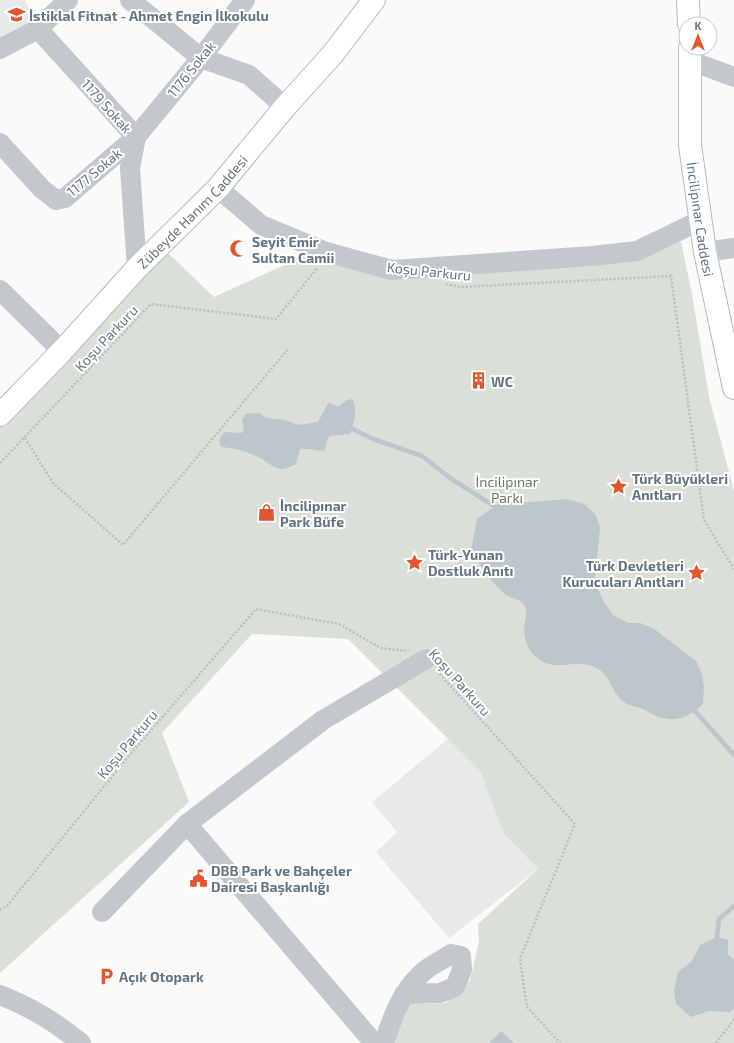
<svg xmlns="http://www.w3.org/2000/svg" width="734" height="1043" font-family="'Exo 2',sans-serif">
<rect width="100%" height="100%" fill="#fafaf8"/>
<g fill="#e8e9e9">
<path d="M 0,0 L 25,0 L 38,29 L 0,49 Z"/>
<path d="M 448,739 L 480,771 L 504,834 L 538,869 L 449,938 L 376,852 L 397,832 L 372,802 Z"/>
</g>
<path fill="#dadfd7" d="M 681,242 L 692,294 L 709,397 L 734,491 L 734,1043 L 377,1043 L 407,1002 L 427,1004 L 446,1003 L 470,981 L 479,941 L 478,924 L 538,869 L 504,834 L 480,771 L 348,639 L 252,634 L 162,733 L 189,802 L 0,973 L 0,413 L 167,252 L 214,297 L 287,264 L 303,252 L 386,277 Z"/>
<g fill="#bbc7cb">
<path d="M 353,399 C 357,410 355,423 350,434 L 329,436 L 324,451 C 316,451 308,448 300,449 L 296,464 C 291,466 286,469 281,469 C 272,468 266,460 258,457 C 246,451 234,448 221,447 L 219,440 L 224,432 L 241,433 L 244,430 L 242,420 L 246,414 L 260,413 L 266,418 L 286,420 L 298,425 L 318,422 L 329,402 L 338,407 L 347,400 Z"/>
<path d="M 567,499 L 584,504 L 595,514 L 600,527 L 595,577 L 597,588 L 605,604 L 613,615 L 628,623 L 640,623 L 653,628 L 696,661 L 702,674 L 704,688 L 703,704 C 687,718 675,724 654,715 C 650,713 647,711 643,709 C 635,706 628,706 621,700 C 609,687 611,673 592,666 C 572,658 555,675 534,655 C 525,646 523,634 525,621 C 526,617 527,611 525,606 C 521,598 511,599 505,594 C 491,582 481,567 471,551 L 477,519 L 502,501 L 518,503 Z"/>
<path d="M 717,937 L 728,940 L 728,954 L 734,960 L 734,1008 L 730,1012 L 709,1011 L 691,1017 L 676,1004 L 674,990 L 678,972 L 692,961 L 700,945 Z"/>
<path d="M 501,1031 L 514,1043 L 489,1043 Z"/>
</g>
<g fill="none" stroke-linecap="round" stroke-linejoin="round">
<g stroke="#bbc7cb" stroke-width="4.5">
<path d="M 353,429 L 373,439 L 422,456 L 450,478 L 494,506"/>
<path d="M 695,711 L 734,755"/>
<path d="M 717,937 L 719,919 L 734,906"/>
</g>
<defs>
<g id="major">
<path d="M 688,0 L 689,24"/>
<path id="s1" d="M 690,48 L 690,145 L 705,252 L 734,388"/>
<path id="s2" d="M 0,415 L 62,351 L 137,268 L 218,188 L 285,107 L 332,55 L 374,0"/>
</g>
</defs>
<use href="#major" stroke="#b5babe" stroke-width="24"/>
<g stroke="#bbbfc2" stroke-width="2.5" stroke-dasharray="2 2" stroke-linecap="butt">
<path d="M 446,284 L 461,287 L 671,276 L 704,520 L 734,569"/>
<path d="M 25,438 L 53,483 L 123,545 L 289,348"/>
<path d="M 0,463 L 151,304 L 276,319 L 318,267"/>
<path d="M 437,671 L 575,824 L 520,959 L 527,1007 L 560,1043"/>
<path d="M 0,910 L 7,906 L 128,757 L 256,609 L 339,624 L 381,648 L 406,651"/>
<path d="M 716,1043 L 734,1019"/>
</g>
<g stroke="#c3c8cc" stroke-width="20">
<path d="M 130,0 L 201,58 L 249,75 L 285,107"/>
<path d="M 38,29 L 136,137 L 130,168 L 137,268"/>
<path d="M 0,49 L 38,29 L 68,0"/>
<path d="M 691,61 L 734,77"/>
<path d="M 0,143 L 42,189 L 56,200 L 65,198 L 136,137 L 201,58 L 245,0"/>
<path d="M 218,188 L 261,225 L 326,252 L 392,270 L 592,256 L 637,251 L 701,220"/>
<path d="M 705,252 L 734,248"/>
<path d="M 0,290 L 62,351"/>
<path d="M 187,824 L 323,720 L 426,659"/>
<path d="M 102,912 L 187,824 L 374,1043"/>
<path d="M 0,995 C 32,1008 54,1021 81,1043"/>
<path d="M 384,1043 C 392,1018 401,993 420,975 C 428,966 441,961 451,954 L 461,956 L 462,970 L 455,987 L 440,993 L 404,994"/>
</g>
<use href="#major" stroke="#fff" stroke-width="22"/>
</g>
<defs>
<symbol id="school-bare" viewBox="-9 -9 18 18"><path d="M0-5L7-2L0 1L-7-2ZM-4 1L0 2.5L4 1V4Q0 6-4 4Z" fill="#e4572e" stroke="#fff" stroke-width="2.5" paint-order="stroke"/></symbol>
<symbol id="mosque-bare" viewBox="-9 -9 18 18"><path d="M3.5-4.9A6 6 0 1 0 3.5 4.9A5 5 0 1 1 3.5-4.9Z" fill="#e4572e" stroke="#fff" stroke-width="2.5" paint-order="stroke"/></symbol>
<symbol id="building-bare" viewBox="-9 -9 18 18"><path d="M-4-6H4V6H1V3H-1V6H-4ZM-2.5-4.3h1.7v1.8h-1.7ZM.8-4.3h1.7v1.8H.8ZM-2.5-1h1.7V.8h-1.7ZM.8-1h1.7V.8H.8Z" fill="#e4572e" stroke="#fff" stroke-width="2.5" paint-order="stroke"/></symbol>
<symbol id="sight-bare" viewBox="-9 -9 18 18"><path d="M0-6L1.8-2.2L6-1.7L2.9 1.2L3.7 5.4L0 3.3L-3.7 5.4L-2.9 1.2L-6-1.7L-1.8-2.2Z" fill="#e4572e" stroke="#fff" stroke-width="2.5" paint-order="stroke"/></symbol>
<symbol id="shop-bare" viewBox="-9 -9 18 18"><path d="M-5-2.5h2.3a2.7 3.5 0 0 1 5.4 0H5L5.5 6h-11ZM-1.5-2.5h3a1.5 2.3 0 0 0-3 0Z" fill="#e4572e" stroke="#fff" stroke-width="2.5" paint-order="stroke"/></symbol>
<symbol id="civic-bare" viewBox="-9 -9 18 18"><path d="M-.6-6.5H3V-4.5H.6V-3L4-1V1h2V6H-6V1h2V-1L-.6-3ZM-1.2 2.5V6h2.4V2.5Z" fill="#e4572e" stroke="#fff" stroke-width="2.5" paint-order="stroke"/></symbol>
<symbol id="parking-bare" viewBox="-9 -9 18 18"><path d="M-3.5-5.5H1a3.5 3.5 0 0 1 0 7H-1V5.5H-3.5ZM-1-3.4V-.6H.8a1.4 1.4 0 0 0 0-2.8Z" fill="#e4572e" stroke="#fff" stroke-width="2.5" paint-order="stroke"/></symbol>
</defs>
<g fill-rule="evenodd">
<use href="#school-bare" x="4" y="2" width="25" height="25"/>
<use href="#mosque-bare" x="226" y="236" width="25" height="25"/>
<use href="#building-bare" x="466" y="368" width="25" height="25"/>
<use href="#sight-bare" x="606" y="474" width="25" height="25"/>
<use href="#shop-bare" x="254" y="500" width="25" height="25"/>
<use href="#sight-bare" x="402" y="550" width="25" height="25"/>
<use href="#sight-bare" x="684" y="560" width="25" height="25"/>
<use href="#civic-bare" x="186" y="866" width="25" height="25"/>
<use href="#parking-bare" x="94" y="964" width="25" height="25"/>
</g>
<g text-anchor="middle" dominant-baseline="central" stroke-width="4" stroke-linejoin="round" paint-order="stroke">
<g font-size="14" font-weight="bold" fill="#657683" stroke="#fff" text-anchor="start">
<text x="29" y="15">İstiklal Fitnat - Ahmet Engin İlkokulu</text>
<text x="252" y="241">Seyit Emir<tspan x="252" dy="16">Sultan Camii</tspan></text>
<text x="491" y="381">WC</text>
<text x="632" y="478">Türk Büyükleri<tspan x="632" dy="16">Anıtları</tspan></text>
<text x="280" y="505">İncilipınar<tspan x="280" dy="16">Park Büfe</tspan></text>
<text x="428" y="554">Türk-Yunan<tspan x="428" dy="16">Dostluk Anıtı</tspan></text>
<text x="684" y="565" text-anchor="end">Türk Devletleri<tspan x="684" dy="16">Kurucuları Anıtları</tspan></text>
<text x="211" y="870">DBB Park ve Bahçeler<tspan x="211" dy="16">Dairesi Başkanlığı</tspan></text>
<text x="119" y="976">Açık Otopark</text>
</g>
<g font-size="14" fill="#657683" stroke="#fff">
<text transform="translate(191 69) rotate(-51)">1176 Sokak</text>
<text transform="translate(107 106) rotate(48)">1179 Sokak</text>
<text transform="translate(94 172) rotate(-40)">1177 Sokak</text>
<text stroke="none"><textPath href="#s2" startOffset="280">Zübeyde Hanım Caddesi</textPath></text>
<text stroke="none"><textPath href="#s1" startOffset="172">İncilipınar Caddesi</textPath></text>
<text transform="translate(429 271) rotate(6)">Koşu Parkuru</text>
<text transform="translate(106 338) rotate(-47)">Koşu Parkuru</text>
<text transform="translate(460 682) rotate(48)">Koşu Parkuru</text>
<text transform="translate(127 744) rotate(-50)">Koşu Parkuru</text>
</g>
<g font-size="14" fill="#687a64" stroke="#fff">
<text x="507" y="481">İncilipınar<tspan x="507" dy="16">Parkı</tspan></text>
</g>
</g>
<g transform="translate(698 36)"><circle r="19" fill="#ffffff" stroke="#c1c8cd"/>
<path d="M0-3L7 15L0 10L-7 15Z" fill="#e4572e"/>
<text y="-6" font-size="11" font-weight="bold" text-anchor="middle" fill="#657683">K</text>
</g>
</svg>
